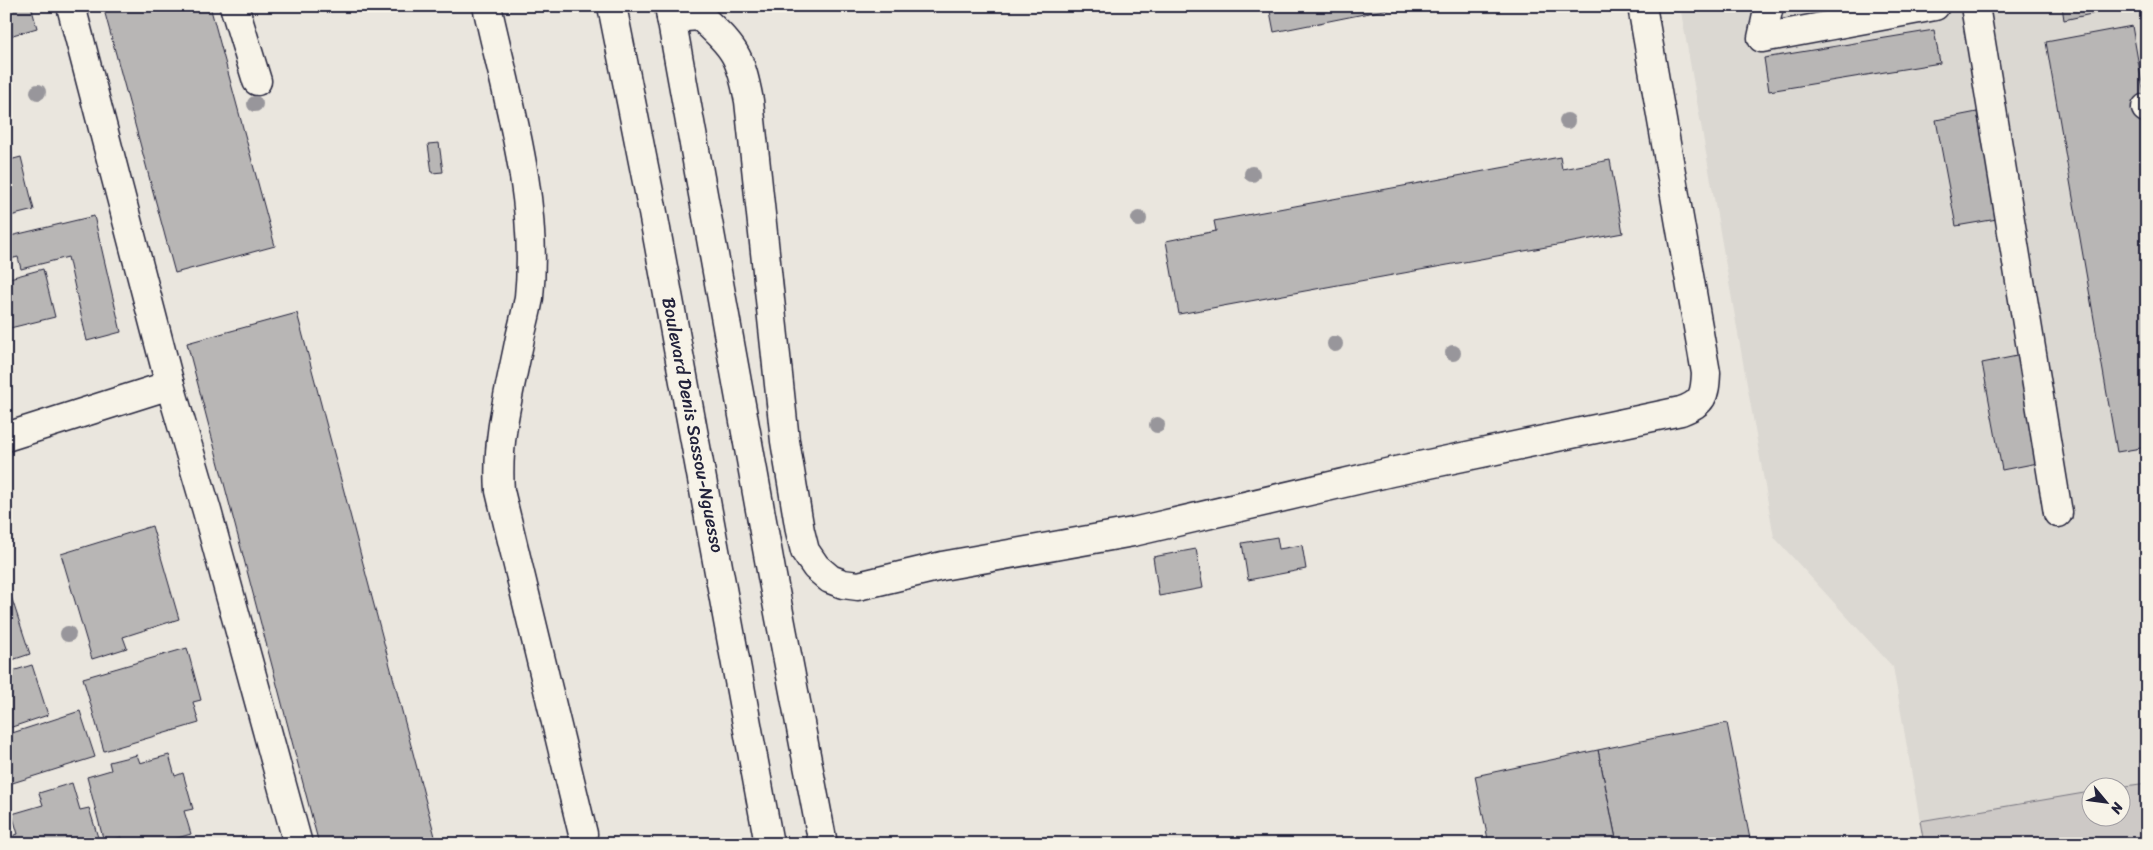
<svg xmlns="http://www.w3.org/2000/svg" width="2153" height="850" font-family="Sriracha,sans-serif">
<rect width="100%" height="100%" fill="#eae6de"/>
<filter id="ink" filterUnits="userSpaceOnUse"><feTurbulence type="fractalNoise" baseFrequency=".02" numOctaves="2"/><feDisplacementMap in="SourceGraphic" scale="10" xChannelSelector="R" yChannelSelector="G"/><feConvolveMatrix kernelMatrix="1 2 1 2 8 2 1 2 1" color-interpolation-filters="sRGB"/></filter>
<g filter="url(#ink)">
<path fill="#dbd8d2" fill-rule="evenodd" d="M 1680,6 L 2147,6 L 2147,844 L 1924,844 L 1893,667 L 1774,537 ZM 2090,788 L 2120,788 L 2120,818 L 2090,818 Z"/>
<path fill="#cdc9c6" stroke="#787680" d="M 2147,783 L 2147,844 L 1924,844 L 1920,821 L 2090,792 L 2090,818 L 2120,818 L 2120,788 L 2119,787 Z"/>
<g fill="#b8b6b5" stroke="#22223b">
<path d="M 6,6 L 31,6 L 37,28 L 6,37 Z"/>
<path d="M 103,6 L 210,6 L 275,246 L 175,273 Z"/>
<path d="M 1269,6 L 1404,6 L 1274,32 Z"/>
<path d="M 2062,6 L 2095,6 L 2096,13 L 2064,20 Z"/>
<path d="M 2132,26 L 2147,112 L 2147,447 L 2117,452 L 2046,42 Z"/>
<path d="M 1934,30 L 1940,63 L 1769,91 L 1764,58 Z"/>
<path d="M 1977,112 L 1997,219 L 1956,226 L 1936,120 Z"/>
<path d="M 439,143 L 443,172 L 432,173 L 428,144 Z"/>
<path d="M 21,157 L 34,210 L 6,217 L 6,161 Z"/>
<path d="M 1560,157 L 1562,169 L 1610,160 L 1623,233 L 1179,314 L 1166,241 L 1216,231 L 1214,221 Z"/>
<path d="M 94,216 L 121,332 L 87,341 L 68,257 L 21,269 L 18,257 L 6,260 L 6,237 Z"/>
<path d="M 43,269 L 55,317 L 6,329 L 6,279 Z"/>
<path d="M 297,313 L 437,844 L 319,844 L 187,343 Z"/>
<path d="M 2022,355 L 2043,462 L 2002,470 L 1982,363 Z"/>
<path d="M 152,526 L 179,619 L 123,637 L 127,648 L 92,659 L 61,554 Z"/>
<path d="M 1277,537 L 1279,549 L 1302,545 L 1306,569 L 1248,580 L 1242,543 Z"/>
<path d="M 1196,549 L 1203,588 L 1159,596 L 1153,557 Z"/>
<path d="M 6,581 L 30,654 L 6,662 Z"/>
<path d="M 187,648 L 201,700 L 193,702 L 199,723 L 104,751 L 83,678 Z"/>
<path d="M 32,665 L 48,715 L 6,729 L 6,673 Z"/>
<path d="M 80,711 L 95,757 L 6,785 L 6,735 Z"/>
<path d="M 1727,723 L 1751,844 L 1617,844 L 1598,750 Z"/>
<path d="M 1598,750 L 1617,844 L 1489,844 L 1475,776 Z"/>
<path d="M 137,755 L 140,763 L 169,755 L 175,776 L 183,773 L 193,809 L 184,811 L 191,834 L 164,842 L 165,844 L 123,844 L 121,837 L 104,842 L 87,777 L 111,770 L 109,762 Z"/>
<path d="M 72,783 L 80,810 L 89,808 L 100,844 L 14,844 L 11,836 L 18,834 L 12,814 L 43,805 L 39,793 Z"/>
</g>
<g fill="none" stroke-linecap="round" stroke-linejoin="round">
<defs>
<g id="minor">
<path d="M 71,6 L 170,385 L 207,511 L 298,844"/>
<path d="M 234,6 L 257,81"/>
<path d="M 487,6 C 508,101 539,200 529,297 C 527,311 523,324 520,338 C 510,389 496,438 500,491 L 583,834"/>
<path d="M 1769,6 L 1762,38 L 1935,6"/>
<path d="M 1975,6 L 2058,513"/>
<path d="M 671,18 L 700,16 C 735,49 740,54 749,101 L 785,441 L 800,531 L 805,551 L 816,567 L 830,579 L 843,584 L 858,586 L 942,566 L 1133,532 L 1391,472 L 1681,411 C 1703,403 1705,396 1706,373 L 1642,6"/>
<path d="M 2146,108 L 2147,108"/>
<path d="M 6,437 L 170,385"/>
</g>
<g id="major">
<path d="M 612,6 L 651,202 L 769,844"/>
<path d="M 669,6 L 772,576 L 823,844"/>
</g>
</defs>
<use href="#minor" stroke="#22223b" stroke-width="31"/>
<use href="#major" stroke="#22223b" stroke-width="31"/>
<use href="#minor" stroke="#f7f3e8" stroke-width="28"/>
<use href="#major" stroke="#f7f3e8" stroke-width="28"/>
</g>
<g fill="#98969b">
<circle cx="38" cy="92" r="8"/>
<circle cx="255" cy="104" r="8"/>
<circle cx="1567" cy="121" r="8"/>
<circle cx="1252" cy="174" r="8"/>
<circle cx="1139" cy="219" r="8"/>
<circle cx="1335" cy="344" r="8"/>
<circle cx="1453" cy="353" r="8"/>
<circle cx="1157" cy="425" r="8"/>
<circle cx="68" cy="634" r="8"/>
</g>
</g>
<g text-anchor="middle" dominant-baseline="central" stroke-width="4" stroke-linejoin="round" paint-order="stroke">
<g font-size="18" fill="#22223b" stroke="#f7f3e8">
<text transform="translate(693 425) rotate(79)">Boulevard Denis Sassou-Nguesso</text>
</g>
</g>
<rect width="2153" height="850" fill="none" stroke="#f7f3e8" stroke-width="25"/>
<rect x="12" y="12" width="2128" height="825" fill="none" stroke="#22223b" stroke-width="2" filter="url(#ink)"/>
<g transform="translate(2106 802) rotate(119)"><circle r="24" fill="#f7f3e8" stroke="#a29fa3"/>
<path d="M0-4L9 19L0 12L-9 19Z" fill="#22223b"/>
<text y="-8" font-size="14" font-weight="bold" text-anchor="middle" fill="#22223b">N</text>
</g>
</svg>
